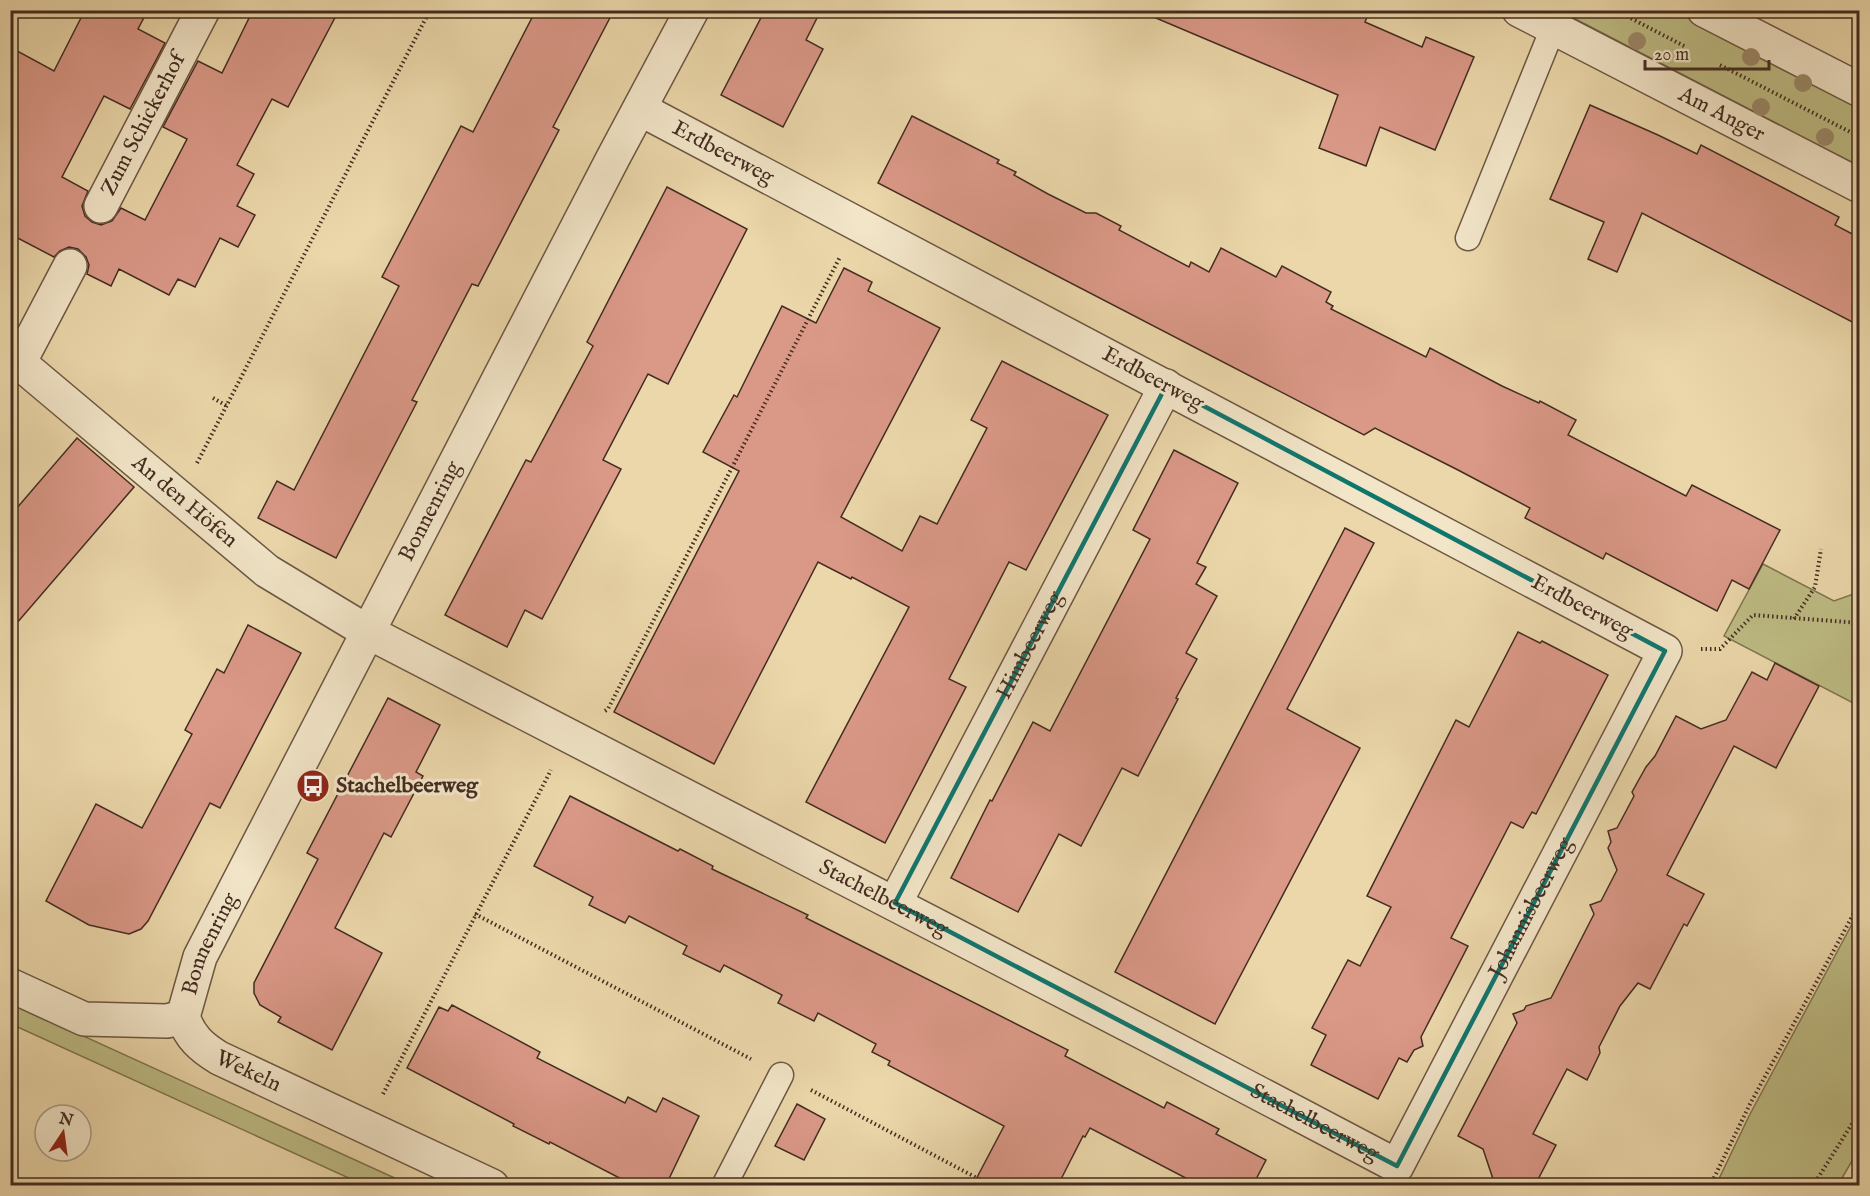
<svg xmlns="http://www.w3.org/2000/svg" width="1870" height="1196" font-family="'IM FELL English',serif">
<rect width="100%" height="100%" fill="#ebd7aa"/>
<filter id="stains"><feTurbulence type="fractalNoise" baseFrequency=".00333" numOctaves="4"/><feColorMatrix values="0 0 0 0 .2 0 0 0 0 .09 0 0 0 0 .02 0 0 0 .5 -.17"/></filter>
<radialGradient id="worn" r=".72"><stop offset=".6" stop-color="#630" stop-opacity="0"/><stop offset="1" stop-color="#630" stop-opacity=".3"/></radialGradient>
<g fill="#bebc84" stroke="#807452" stroke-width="1.5">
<path d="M 1560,11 L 1689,11 L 1859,99 L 1859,166 Z"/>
<path d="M 1763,564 L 1834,601 L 1859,592 L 1859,706 L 1724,636 Z"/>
<path d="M 1859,911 L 1859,1149 L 1838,1185 L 1716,1185 L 1749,1116 Z"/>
<path d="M 11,1003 L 410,1185 L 364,1185 L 11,1024 Z"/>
</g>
<g fill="#da9887" stroke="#432c21" stroke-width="1.5">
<path d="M 85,10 L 148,10 L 138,29 L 165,43 L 130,109 L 104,96 L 62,177 L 88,191 L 82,206 L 85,216 L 92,222 L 101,225 L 112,221 L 121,208 L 145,220 L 187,139 L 163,127 L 198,61 L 222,73 L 253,10 L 339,10 L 288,107 L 272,99 L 237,165 L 254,174 L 237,206 L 255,215 L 238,247 L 220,238 L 195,287 L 178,279 L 169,295 L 119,269 L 111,286 L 87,274 L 89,265 L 86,257 L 78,249 L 69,247 L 60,251 L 54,257 L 10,234 L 10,47 L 54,71 Z"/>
<path d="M 536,10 L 614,10 L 553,127 L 559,130 L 478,286 L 472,284 L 412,400 L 417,402 L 336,558 L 258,518 L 277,481 L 294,490 L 399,286 L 382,277 L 461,126 L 473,132 Z"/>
<path d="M 765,10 L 821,10 L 806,40 L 823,49 L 783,127 L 721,95 Z"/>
<path d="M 1137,10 L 1370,10 L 1365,22 L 1422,47 L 1426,37 L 1474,57 L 1435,150 L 1380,127 L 1366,166 L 1319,148 L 1338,95 Z"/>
<path d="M 1590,105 L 1658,135 L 1697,154 L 1701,145 L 1839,217 L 1835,225 L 1860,238 L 1860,326 L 1642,213 L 1617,272 L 1588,259 L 1604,222 L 1550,199 Z"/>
<path d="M 912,116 L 999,160 L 997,163 L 1016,172 L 1014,175 L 1048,194 L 1086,213 L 1096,213 L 1121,226 L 1119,230 L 1189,267 L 1191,262 L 1209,272 L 1221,248 L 1276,277 L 1282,266 L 1331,292 L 1326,302 L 1333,306 L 1331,309 L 1426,357 L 1430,348 L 1502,386 L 1539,403 L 1540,401 L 1576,420 L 1568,435 L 1686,496 L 1692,485 L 1780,530 L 1749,589 L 1732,580 L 1717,611 L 1606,553 L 1603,559 L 1525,518 L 1530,508 L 1458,470 L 1375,428 L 1364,435 L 878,183 Z"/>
<path d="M 667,187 L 747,229 L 668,384 L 648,374 L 603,460 L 621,469 L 542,619 L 525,610 L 507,647 L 445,615 L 526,460 L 531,462 L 593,346 L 587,342 Z"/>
<path d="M 844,268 L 872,282 L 868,291 L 940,328 L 841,517 L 902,551 L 920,516 L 937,524 L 987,428 L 971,420 L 1002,361 L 1108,415 L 1026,570 L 1009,562 L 949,679 L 966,687 L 885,843 L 806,802 L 909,607 L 852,577 L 851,579 L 818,562 L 714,764 L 614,712 L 739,471 L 703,452 L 734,395 L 737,397 L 782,306 L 816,323 Z"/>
<path d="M 77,438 L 134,487 L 10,631 L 10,516 Z"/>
<path d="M 1174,450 L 1238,483 L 1197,563 L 1206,567 L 1196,584 L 1217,596 L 1186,653 L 1197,659 L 1176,698 L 1178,699 L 1138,776 L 1122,768 L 1081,846 L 1059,834 L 1018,912 L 951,878 L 990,800 L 992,801 L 1033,722 L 1050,731 L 1150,539 L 1133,530 Z"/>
<path d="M 1345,528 L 1374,543 L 1287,709 L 1360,748 L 1215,1024 L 1115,972 Z"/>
<path d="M 248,625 L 301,653 L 220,808 L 210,803 L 148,921 L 141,929 L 129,934 L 89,925 L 46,901 L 96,804 L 142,828 L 192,734 L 185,730 L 217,669 L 224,673 Z"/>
<path d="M 1518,632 L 1540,643 L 1542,641 L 1608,675 L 1536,814 L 1532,812 L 1523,828 L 1511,822 L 1451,938 L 1468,946 L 1421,1037 L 1423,1046 L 1414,1050 L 1407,1062 L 1399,1058 L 1378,1099 L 1311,1065 L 1326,1035 L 1312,1028 L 1348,960 L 1360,966 L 1391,907 L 1367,896 L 1456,720 L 1469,727 Z"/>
<path d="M 1775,663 L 1819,686 L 1776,768 L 1734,746 L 1667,875 L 1704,894 L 1687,926 L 1684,924 L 1650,989 L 1638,983 L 1620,1006 L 1599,1047 L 1600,1053 L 1587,1080 L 1567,1069 L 1533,1134 L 1556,1145 L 1535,1185 L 1495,1185 L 1483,1149 L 1458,1136 L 1517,1023 L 1513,1014 L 1524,1010 L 1526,1006 L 1551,998 L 1594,914 L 1590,905 L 1601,901 L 1617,870 L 1608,848 L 1611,842 L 1608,831 L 1617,828 L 1634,796 L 1632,792 L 1646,767 L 1655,756 L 1676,716 L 1701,729 L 1726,720 L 1752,672 L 1767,680 Z"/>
<path d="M 388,698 L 440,725 L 416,772 L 423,776 L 391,837 L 384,833 L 335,928 L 382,953 L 332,1050 L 278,1022 L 281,1017 L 260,1005 L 254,993 L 254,983 L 318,859 L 307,853 Z"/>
<path d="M 570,796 L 678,851 L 680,849 L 713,866 L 712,869 L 808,915 L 806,918 L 820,925 L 1068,1050 L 1065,1056 L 1164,1108 L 1167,1102 L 1219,1129 L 1216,1134 L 1266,1160 L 1253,1185 L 1199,1185 L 1090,1128 L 1085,1137 L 1083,1136 L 1058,1185 L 973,1185 L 1004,1126 L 888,1065 L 890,1061 L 872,1052 L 876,1044 L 818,1013 L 814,1021 L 778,1003 L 782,995 L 724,965 L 720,972 L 683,954 L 687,946 L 629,916 L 625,923 L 589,905 L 593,897 L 534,866 Z"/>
<path d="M 452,1005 L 540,1052 L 537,1058 L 625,1103 L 628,1097 L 656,1112 L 663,1098 L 699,1116 L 666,1185 L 633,1185 L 550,1142 L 549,1144 L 513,1126 L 514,1124 L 407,1068 L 439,1007 L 448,1011 Z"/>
<path d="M 797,1104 L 825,1119 L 804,1160 L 775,1146 Z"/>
</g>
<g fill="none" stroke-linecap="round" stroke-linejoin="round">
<defs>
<g id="service">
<path d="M 1468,238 L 1553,28"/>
<path d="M 724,1186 L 781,1075"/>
</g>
<g id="pedestrian">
<path id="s1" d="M 101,206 L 203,10"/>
<path d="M 19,363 L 70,266"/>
</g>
<g id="minor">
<path id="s2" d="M 1519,10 L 1860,186"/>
<path d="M 1704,10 L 1860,90"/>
<path id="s3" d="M 10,355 L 267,571 L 368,632 L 1146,1034 L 1397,1166 L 1665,651 L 640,109"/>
<path id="s4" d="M 895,903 L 1166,386"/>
<path d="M 10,985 L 84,1019 L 167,1021 L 183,1017"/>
<path id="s5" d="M 183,1017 L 200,957 L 613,158 L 692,10"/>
<path id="s6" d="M 183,1017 C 190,1037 201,1047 219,1058 L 492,1186"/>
</g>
</defs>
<use href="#service" stroke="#6d5743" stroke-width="27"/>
<use href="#pedestrian" stroke="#6d5743" stroke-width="36"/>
<use href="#minor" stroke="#6d5743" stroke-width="36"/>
<g stroke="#432c21" stroke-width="4" stroke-dasharray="1.5 3" stroke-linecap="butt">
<path d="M 1615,10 L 1686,47"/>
<path d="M 1720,65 L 1860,137"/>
<path d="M 213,398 L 227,406"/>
<path d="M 197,463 L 430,10"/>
<path d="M 1794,619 L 1815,587 L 1821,549"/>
<path d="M 1701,649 L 1720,649 L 1753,615 L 1860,623"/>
<path d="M 605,711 L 608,709 L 840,257"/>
<path d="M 475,914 L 751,1059"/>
<path d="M 811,1090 L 992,1186"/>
<path d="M 383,1094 L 551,770"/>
<path d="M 1710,1186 L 1749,1106 L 1860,902"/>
<path d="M 1813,1186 L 1860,1111"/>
</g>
<use href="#service" stroke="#f2e5c8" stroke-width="24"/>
<use href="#pedestrian" stroke="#f2e5c8" stroke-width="33"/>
<use href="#minor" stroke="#f2e5c8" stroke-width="33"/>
</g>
<g fill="#9c896a">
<circle cx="1637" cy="41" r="9"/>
<circle cx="1751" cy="57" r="9"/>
<circle cx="1803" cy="83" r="9"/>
<circle cx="1761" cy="107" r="9"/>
<circle cx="1825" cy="137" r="9"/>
</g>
<path fill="none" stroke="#0f766e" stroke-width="4.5" stroke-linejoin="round" d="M 1166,386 L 1665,651 L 1397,1166 L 895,903 Z"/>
<defs>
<symbol id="bus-disc" viewBox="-11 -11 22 22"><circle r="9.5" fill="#8f2418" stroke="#f2e5c8"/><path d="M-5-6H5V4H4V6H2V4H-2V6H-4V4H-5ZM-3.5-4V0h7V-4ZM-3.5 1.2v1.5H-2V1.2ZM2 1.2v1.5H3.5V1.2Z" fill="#fff"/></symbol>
</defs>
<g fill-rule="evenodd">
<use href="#bus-disc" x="294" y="767" width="38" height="38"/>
</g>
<g text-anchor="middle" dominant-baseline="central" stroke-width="6" stroke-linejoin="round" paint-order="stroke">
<g font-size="22" fill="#432c21" stroke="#f2e5c8">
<text stroke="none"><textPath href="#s2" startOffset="228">Am Anger</textPath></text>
<text stroke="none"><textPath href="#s1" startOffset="92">Zum Schickerhof</textPath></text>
<text transform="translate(723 153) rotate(28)">Erdbeerweg</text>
<text transform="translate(1153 379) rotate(28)">Erdbeerweg</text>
<text stroke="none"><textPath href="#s3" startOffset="228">An den Höfen</textPath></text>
<text stroke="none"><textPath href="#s5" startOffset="564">Bonnenring</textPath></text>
<text transform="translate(1582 607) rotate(28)">Erdbeerweg</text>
<text stroke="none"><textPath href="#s4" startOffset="291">Himbeerweg</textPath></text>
<text stroke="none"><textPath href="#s3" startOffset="1034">Stachelbeerweg</textPath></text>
<text stroke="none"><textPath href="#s3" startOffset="1904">Johannisbeerweg</textPath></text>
<text stroke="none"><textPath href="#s5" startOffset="78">Bonnenring</textPath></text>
<text stroke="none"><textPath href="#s6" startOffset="88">Wekeln</textPath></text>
<text stroke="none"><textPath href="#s3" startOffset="1520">Stachelbeerweg</textPath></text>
</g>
<g font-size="22" font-weight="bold" fill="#432c21" stroke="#f2e5c8" text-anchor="start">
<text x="336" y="786">Stachelbeerweg</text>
</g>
</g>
<rect width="1870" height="1196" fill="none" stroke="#ebd7aa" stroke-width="36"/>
<rect x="12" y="12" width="1846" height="1172" fill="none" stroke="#432c21" stroke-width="3"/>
<rect x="18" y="18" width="1834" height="1160" fill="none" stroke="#432c21" stroke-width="1.5"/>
<g transform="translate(63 1133) rotate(13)"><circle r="28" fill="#f2e5c8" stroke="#ac9b85" stroke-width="1.5"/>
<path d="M0-4.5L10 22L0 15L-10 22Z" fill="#8f2418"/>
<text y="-9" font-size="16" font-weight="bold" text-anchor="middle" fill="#432c21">N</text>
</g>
<path d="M1645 60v9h124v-9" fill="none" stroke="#432c21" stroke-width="3"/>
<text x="1654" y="60" font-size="18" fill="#432c21" stroke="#f2e5c8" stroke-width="4.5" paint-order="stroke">20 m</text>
<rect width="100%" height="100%" filter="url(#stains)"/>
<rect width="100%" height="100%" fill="url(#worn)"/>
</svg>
